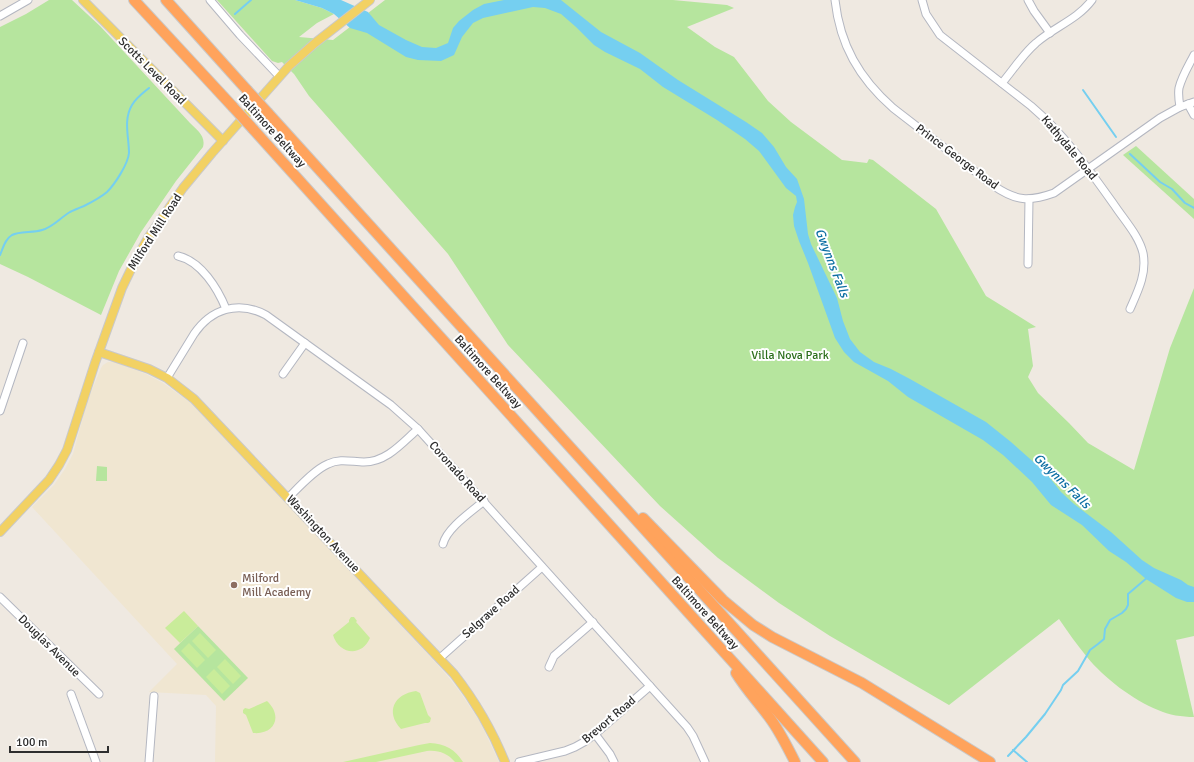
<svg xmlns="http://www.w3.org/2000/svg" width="1194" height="762" font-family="Signika,sans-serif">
<rect width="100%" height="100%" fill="#efe9e1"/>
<path fill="#f0e6d1" d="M 108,362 L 114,362 L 128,367 L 146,374 L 163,383 L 191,403 L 206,418 L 436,663 L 449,678 L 460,692 L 480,722 L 499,762 L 215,762 L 216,706 L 206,695 L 149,692 L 177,664 L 32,507 L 54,485 L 65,469 L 73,454 L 87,402 L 101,368 L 103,365 Z"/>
<g fill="#b6e59e">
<path d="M 49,0 L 72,0 L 100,26 L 190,123 C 197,130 206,136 203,147 L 176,181 L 141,232 L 119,271 L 101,315 L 28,277 L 0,264 L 0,27 L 26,14 Z"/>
<path d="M 217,0 L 295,0 L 322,8 L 334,14 L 317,23 L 299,37 L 333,40 L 385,0 L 673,0 L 727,5 L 734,8 L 687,27 L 715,47 L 734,57 L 768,101 L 791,122 L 842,160 L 867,163 L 869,159 L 873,160 L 936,209 L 986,296 L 1036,327 L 1028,329 L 1033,366 L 1028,377 L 1038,393 L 1069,423 L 1088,443 L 1134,470 L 1170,348 L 1194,288 L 1194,636 L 1176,640 L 1194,717 C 1182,717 1169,715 1158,710 C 1133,700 1104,678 1087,657 C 1077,645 1068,632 1059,619 L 949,705 L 830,636 L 779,603 L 718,558 L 660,506 L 508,345 L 448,254 L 309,96 L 294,74 L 282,62 L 278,63 L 272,61 Z"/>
<path d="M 1136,146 L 1194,199 L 1194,219 L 1123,155 Z"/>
<path d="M 97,466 L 107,467 L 107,481 L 96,481 Z"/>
<path d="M 198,626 L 248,678 L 224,701 L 174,649 Z"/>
</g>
<g fill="#c9ec9a">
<path d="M 184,611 L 198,626 L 180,643 L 165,628 Z"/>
<path d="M 351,617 L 354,617 L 357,621 L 356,622 L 370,638 C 362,657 339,655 333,635 L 349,622 L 349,620 Z"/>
<path d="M 200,633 L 216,650 L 208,658 L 192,641 Z"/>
<path d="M 189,643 L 205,660 L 197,668 L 181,651 Z"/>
<path d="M 225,659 L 241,676 L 233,684 L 217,667 Z"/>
<path d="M 214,669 L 230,686 L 222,694 L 206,677 Z"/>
<path d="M 416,691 L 420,693 L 428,715 L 431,718 L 430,722 L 428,723 L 425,723 L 401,729 C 385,712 394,694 416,691 Z"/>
<path d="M 267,701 C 283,716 275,735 253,733 L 246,715 L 243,713 L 243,710 L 245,708 L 249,709 Z"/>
<path d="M 430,743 C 445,744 455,749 463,762 L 455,762 C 447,753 439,750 427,751 L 376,762 L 343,762 L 419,745 Z"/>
</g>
<path fill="#75cff0" d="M 295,0 L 341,0 L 368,12 L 379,25 L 406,40 L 422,47 L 436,48 L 448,43 L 453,28 L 459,21 L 473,10 L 484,4 L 504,0 L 561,0 L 601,32 L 640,53 L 678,80 L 746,122 L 762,133 L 774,147 L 786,167 L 797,179 L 804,199 L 808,234 L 811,244 L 837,298 L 843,321 L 850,339 L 860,352 L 874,362 L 891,369 L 910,379 L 986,422 L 1011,442 L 1046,473 L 1061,492 L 1074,504 L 1111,532 L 1142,560 L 1154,568 L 1181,580 L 1188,585 L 1194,587 L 1194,602 L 1187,602 L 1176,598 L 1146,579 L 1126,562 L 1109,551 L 1082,525 L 1051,505 L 1032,482 L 1003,455 L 983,440 L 908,397 L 888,381 L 854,362 L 844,352 L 835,338 L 808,263 L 799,241 L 794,226 L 793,215 L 795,207 L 797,202 L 796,196 L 786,188 L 759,151 L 745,139 L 717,120 L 663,87 L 640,69 L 605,52 L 594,45 L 576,27 L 561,14 L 545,8 L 533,7 L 483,18 L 473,23 L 462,37 L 454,55 L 441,61 L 418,60 L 406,57 L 367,33 L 350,28 L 334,14 L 322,8 Z"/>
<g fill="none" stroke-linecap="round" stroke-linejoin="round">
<g stroke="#75cff0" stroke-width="2">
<path d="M 235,14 L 251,0"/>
<path d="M 1083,90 L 1116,137"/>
<path d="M 1130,154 L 1160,182 L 1172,189 L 1185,203 L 1194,208"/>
<path d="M 0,255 C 3,248 5,239 12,235 C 20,231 33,233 42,230 C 53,227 60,218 70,212 C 74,210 79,208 84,206 C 92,202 100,198 107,192 C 115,184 128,164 129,153 C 129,137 123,120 132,105 C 136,98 143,93 149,88"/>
<path d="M 1013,750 L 1027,762"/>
<path d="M 1008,756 L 1026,737 L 1045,714 L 1061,690 L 1063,685 L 1078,671 L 1090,650 L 1098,644 L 1104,639 L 1105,629 L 1110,620 L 1122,613 L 1126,609 L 1128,605 L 1128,594 L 1148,577"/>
</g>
<defs>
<g id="minor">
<path d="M 210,0 L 240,35 L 279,76"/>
<path d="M 835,0 C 840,45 859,78 893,108 L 994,186 C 1016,201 1029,202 1054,193 L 1160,118 L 1180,107 L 1194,102"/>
<path d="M 922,0 L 926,14 L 940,35 L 1031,106 C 1065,135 1090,171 1115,206 C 1125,221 1139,236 1143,253 C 1147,273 1138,291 1130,309"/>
<path d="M 1028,0 L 1034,11 L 1050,33"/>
<path d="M 0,16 L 28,0"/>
<path d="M 1002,83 C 1013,70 1023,54 1036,43 C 1054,27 1077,20 1092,0"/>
<path d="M 1188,104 L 1194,115"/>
<path d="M 1180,107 C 1179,101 1178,94 1179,88 C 1182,76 1189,65 1194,55"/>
<path d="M 178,256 C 201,261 218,289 226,309"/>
<path d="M 1028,264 L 1029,199"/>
<path d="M 283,374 L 305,343"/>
<path d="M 167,378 L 194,334 C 211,309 238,300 266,315 L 391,405 L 418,429 L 687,727 L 693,736 L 705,762"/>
<path d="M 0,411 L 23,343"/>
<path d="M 288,498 C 299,487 314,470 328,464 C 340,458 352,462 364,462 C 387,462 403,442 418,429"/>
<path d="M 443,544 C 447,528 471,512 484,501"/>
<path d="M 0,597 L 99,694"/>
<path d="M 440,658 L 542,567"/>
<path d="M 549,667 L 554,656 L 593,622"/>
<path d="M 71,694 L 96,762"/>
<path d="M 595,734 L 610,754 L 614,762"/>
<path d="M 149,762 L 154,696"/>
<path d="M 519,762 L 565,751 L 575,747 L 584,742 L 595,734 L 650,686"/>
</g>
<g id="major">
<path d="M 83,0 L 223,141"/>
<path d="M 99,352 L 149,369 L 167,378 L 194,399 L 454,674 C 475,701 492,730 505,762"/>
<path d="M 0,532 L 49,480 L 59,465 L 67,450 L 95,363 L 122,288 L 134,263 L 148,238 L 167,211 L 183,188 L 212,153 L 289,66 L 315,43 L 370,0"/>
</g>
<g id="highway">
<path d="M 134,0 L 233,107"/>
<path d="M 166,0 L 247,90"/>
<path d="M 268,113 L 855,762"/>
<path d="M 253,129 L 823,762"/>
<path d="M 643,518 L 723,600 L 753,625 L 772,637 L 862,683 L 990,762"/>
<path d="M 736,673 C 747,691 760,704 772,721 C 781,734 788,748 795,762"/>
</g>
</defs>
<use href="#minor" stroke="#b4b7c1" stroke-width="9"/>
<use href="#major" stroke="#c9c9c9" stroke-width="10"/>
<use href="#highway" stroke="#c9c9c9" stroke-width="12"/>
<use href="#minor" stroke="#fff" stroke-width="7"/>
<use href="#major" stroke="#f2d163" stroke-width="8"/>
<use href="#highway" stroke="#ffa35c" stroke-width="10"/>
<defs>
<g id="highway-bridge">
<path d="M 247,90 L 268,113"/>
<path d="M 233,107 L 253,129"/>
</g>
</defs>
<use href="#highway-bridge" stroke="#c9c9c9" stroke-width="12" stroke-linecap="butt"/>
<use href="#highway-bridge" stroke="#ffa35c" stroke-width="10"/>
</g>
<circle fill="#8d6e63" stroke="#fff" stroke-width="1.5" cx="234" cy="585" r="4"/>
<g text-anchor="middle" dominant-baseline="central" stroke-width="4" stroke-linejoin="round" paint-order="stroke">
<g font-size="12" fill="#2e2e2e" stroke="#fff">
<text transform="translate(152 71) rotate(45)">Scotts Level Road</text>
<text transform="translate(272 131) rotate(48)">Baltimore Beltway</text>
<text transform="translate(1069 148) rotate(50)">Kathydale Road</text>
<text transform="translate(957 157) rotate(37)">Prince George Road</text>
<text transform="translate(155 232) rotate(-57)">Milford Mill Road</text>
<text transform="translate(488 372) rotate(48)">Baltimore Beltway</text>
<text transform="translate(457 472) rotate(48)">Coronado Road</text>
<text transform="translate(323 534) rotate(47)">Washington Avenue</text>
<text transform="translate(491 612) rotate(-42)">Selgrave Road</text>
<text transform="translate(705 613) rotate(48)">Baltimore Beltway</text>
<text transform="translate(49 646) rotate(45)">Douglas Avenue</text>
<text transform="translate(609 720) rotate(-40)">Brevort Road</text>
</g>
<g font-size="12" fill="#2c6e1b" stroke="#fff">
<text x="790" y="355">Villa Nova Park</text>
</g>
<g font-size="12" fill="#785e54" stroke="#fff" text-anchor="start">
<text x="242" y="578">Milford<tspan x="242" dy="14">Mill Academy</tspan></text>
</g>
<g font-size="13" font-style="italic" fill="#0d6fa3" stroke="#fff">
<text transform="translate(832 263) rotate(69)">Gwynns Falls</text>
<text transform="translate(1062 481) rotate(44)">Gwynns Falls</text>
</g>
</g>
<path d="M10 746v6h98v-6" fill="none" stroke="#2e2e2e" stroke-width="2"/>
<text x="16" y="746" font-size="12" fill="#2e2e2e" stroke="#ffffff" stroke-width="3" paint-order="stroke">100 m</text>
</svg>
